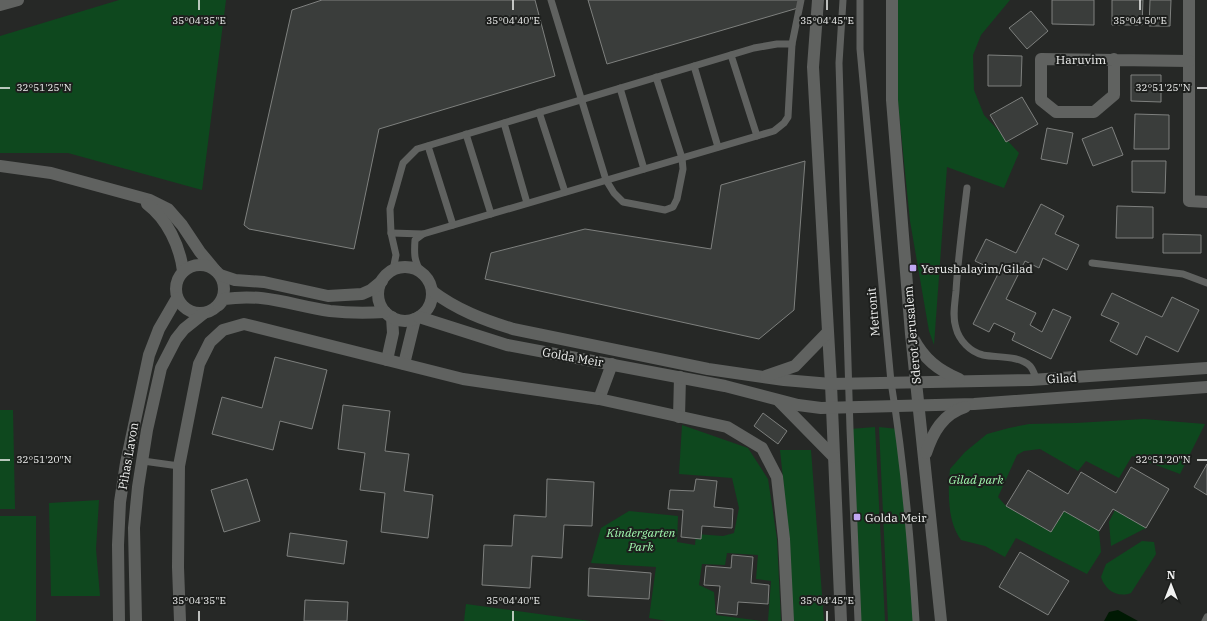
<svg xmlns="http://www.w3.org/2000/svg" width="1207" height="621" font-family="'IBM Plex Serif',serif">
<rect width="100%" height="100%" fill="#262826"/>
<g fill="#0e481e">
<path d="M 119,0 L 226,0 L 202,190 L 68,153 L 0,153 L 0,36 Z"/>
<path d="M 898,0 L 1010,0 L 981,35 L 973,55 L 974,90 L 984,115 L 1019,153 L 1004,188 L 947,167 L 934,345 L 929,331 L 910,221 L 897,93 Z"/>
<path d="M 0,410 L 13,410 L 15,509 L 0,509 Z"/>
<path d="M 1144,419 L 1205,424 L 1180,474 L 1132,456 L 1119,478 L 1086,461 L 1078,471 L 1040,449 L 1024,451 L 1017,455 L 998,497 L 1006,506 L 1051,532 L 1064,511 L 1099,531 L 1101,552 L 1087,574 L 1016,538 L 1005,557 L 985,546 L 961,540 C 947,521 948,492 950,469 L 965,452 L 987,434 L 1009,428 L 1029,424 L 1076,423 Z"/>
<path d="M 682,425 L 748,448 L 768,479 L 777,539 L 781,621 L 768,621 L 771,581 L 756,579 L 758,555 L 727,553 L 725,565 L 702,564 L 699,585 L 714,592 L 716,615 L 762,621 L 667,621 L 649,618 L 656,567 L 591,563 L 601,528 L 629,511 L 678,516 L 677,542 L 695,545 L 696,534 L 723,536 L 734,533 L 739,508 L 732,478 L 679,474 Z"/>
<path d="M 875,427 L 885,621 L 856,621 L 850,429 Z"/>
<path d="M 879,427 L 898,429 L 916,621 L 888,621 Z"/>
<path d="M 780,450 L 811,450 L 824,621 L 792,621 L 784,488 Z"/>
<path d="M 99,500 L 96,549 L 100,596 L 51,596 L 49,503 Z"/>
<path d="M 1115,510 L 1146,528 L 1111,546 L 1109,522 Z"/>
<rect x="0" y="516" width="36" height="105"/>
<path d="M 1142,541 L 1154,542 L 1156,554 L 1131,593 C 1117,598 1105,590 1101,577 L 1106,564 Z"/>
<path d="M 466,604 L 590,621 L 464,621 Z"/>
</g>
<path fill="#001903" d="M 1118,610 L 1138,621 L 1104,621 L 1109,612 Z"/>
<g fill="#3a3d3b" stroke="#7e807e">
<path d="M 322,0 L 535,0 L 555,76 L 379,129 L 354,249 L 249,229 L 244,225 L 292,10 Z"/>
<path d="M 588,0 L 800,0 L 798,8 L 607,64 Z"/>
<path d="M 1052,0 L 1094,0 L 1094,25 L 1052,24 Z"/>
<path d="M 1112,0 L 1143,0 L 1142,25 L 1112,25 Z"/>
<path d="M 1150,0 L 1171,0 L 1170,26 L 1149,26 Z"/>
<path d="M 1031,11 L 1048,31 L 1027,49 L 1009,28 Z"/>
<path d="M 988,55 L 1022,56 L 1021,86 L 988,86 Z"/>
<path d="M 1131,75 L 1161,75 L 1161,102 L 1131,101 Z"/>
<path d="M 1022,97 L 1038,124 L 1006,142 L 990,115 Z"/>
<path d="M 1135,114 L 1169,115 L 1169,149 L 1134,149 Z"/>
<path d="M 1112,127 L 1123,155 L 1093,166 L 1082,139 Z"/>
<path d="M 1047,128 L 1073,133 L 1067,164 L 1041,159 Z"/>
<path d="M 805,161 L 794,310 L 759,339 L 485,279 L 491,253 L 585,229 L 711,249 L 721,185 Z"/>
<path d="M 1132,161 L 1166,161 L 1165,193 L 1132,192 Z"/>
<path d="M 1041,204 L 1064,216 L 1055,234 L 1079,245 L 1067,270 L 1043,258 L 1039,268 L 1025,261 L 1006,299 L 1036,313 L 1030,325 L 1042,332 L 1053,309 L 1071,317 L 1051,359 L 1012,340 L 1015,333 L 994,323 L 989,332 L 973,324 L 999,272 L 975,261 L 986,239 L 1016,253 Z"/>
<path d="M 1117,206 L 1153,207 L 1153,238 L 1116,238 Z"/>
<path d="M 1163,234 L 1201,235 L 1201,253 L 1163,253 Z"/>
<path d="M 1112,293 L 1162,317 L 1172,297 L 1199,310 L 1178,352 L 1146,336 L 1137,355 L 1110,341 L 1119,323 L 1101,315 Z"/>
<path d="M 275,357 L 327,370 L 312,429 L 280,421 L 273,450 L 212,434 L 222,397 L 262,408 Z"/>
<path d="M 343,405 L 390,411 L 385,451 L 409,454 L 404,491 L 433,495 L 428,538 L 381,532 L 385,493 L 360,490 L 365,453 L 338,449 Z"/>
<path d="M 763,413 L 787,431 L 778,444 L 754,426 Z"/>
<path d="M 1207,464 L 1207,495 L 1194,487 Z"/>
<path d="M 1131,467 L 1169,489 L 1146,528 L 1113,509 L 1099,531 L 1064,511 L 1051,532 L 1006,506 L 1028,470 L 1068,494 L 1081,472 L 1116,493 Z"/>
<path d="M 247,479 L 260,521 L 224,532 L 211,490 Z"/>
<path d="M 547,479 L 594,482 L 592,526 L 564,525 L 562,558 L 532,556 L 530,588 L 482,585 L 484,545 L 512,546 L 514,515 L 546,517 Z"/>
<path d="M 696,479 L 717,481 L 714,507 L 733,509 L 732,528 L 702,526 L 701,539 L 681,537 L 683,510 L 668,509 L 670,490 L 694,491 Z"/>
<path d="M 290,533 L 347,541 L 344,564 L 287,556 Z"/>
<path d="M 1020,552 L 1069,581 L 1048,615 L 999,587 Z"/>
<path d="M 732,555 L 753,557 L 751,583 L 769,585 L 768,604 L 738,602 L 737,615 L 717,613 L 720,586 L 704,585 L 706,566 L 731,568 Z"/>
<path d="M 589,568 L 651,573 L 649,599 L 588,596 Z"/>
<path d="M 305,600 L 348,602 L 347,621 L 304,621 Z"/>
</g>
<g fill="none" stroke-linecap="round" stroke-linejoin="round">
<g stroke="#606260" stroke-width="7">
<path d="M 551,0 L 606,180 L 614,193 L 623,202 L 665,210 L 673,207 L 677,199 L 683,169 L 682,158 L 656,77"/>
<path d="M 843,0 L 839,63 L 850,429 L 858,621"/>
<path d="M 860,0 L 860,49 L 891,382 C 904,461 911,541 916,621"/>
<path d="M 731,55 L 757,136"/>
<path d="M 694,66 L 718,147"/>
<path d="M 620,88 L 644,169"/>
<path d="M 539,112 L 565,192"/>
<path d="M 504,123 L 527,203"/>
<path d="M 466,134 L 491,214"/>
<path d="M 428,146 L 453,225"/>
<path d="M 967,188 C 963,222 958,257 956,291 C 955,303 952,316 956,328 C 959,340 970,352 983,355 C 998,358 1018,355 1030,366 C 1033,369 1035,376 1037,380"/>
<path d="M 391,233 L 423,234"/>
<path d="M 1092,263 L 1183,274 L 1207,283"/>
<path d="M 393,270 L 396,255 L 391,233 L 390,209 L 403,163 L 417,149 L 754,48 L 777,44 L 792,44"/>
<path d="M 422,273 C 414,262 414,254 415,240 L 423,234 L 774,131 L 784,123 L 788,117 L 792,44 L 801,0"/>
<path d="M 143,461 L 179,466"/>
<path d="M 1205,621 L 1207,617"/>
</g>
<g stroke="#606260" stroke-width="12">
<path d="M 1189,0 L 1189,201 L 1207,202"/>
<path d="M 1114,59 L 1114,95 L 1094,112 L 1056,112 L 1041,100 L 1041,59 L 1189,61"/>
<path d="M 0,166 L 51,173 L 150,200 L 168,209 L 182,225 L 200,252 L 215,270"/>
<path d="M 147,204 C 167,219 180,246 183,271"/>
<path d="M 387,360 L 393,333 L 392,317"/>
<path d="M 404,364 L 415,319"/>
<path d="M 599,399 L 612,364"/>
<path d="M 679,417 L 680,377"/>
<path d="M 180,621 L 178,567 L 179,466 L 199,364 L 210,342 L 223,330 L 244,324 L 463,379 L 599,399 L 727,427 L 762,448 L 777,477 L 784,539 L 788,621"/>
</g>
<g stroke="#606260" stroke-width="12">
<path d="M 818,0 L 813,67 L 831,384 L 841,621"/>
<path d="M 892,0 L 892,100 L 911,334 L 941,621"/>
<path d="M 0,5 L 18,0"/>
<circle cx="200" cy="289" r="24"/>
<circle cx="405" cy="294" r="27"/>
<path d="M 220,275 L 235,280 L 264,282 L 328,296 L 362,294 L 371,290 L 382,281"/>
<path d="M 432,291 C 457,310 484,320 513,329 L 708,369 L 784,380 L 831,384 L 1031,380 L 1207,368"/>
<path d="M 219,305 L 224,299 C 266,293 290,305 330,311 C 348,313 367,313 385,312"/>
<path d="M 419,317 L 507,345 L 725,386 L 798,405 L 821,408 L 974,404 L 1207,387"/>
<path d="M 913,338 C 924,359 938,370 959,379"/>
<path d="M 766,376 L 795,366 L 827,333"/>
<path d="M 779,401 L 834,457"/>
<path d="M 926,453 C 933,432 943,414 965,407"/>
<path d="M 119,621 L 118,545 L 120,502 L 126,463 L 149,355 L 159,329 L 177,298"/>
<path d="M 136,621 L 134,528 L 138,487 L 147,430 L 161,368 L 176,339 L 184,329 L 204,313"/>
</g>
</g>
<path fill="none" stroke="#f1f2f1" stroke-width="1.5" d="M 199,0 L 199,10M 513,0 L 513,10M 827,0 L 827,10M 1140,0 L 1140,10M 0,88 L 10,88M 1197,88 L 1207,88M 0,460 L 10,460M 1197,460 L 1207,460M 199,611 L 199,621M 513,611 L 513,621M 827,611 L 827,621"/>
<g fill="#c0a8f3" stroke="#1d1f1d" stroke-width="1.5">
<rect x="909" y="264" width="8" height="8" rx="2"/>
<rect x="853" y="513" width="8" height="8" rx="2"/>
</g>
<g text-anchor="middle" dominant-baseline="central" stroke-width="4" stroke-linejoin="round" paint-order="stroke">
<g font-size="12" fill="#f1f2f1" stroke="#1d1f1d">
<text x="1081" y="59">Haruvim</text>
<text transform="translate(873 312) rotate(-95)">Metronit</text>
<text transform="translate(912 335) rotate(-95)">Sderot Jerusalem</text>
<text transform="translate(573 357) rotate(10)">Golda Meir</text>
<text transform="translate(1062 378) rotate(-3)">Gilad</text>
<text transform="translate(128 456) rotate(-80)">Pihas Lavon</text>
</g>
<g font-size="12" fill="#f1f2f1" stroke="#1d1f1d" text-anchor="start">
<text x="921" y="268">Yerushalayim/Gilad</text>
<text x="865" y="517">Golda Meir</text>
</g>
<g font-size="12" font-style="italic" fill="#a0f7ae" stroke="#1d1f1d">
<text x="976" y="479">Gilad park</text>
<text x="641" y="532">Kindergarten<tspan x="641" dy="14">Park</tspan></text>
</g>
</g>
<g font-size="10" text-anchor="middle" fill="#f1f2f1" stroke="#1d1f1d" stroke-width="4" stroke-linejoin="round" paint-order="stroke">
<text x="199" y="24">35°04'35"E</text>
<text x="513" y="24">35°04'40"E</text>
<text x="827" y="24">35°04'45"E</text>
<text x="1140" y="24">35°04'50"E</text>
<text x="44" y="91">32°51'25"N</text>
<text x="1163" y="91">32°51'25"N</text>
<text x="44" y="463">32°51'20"N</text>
<text x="1163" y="463">32°51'20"N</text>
<text x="199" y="604">35°04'35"E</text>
<text x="513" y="604">35°04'40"E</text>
<text x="827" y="604">35°04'45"E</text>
</g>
<g transform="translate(1171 585)" stroke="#1d1f1d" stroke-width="3" paint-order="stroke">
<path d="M0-3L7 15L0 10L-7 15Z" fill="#f1f2f1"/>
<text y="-6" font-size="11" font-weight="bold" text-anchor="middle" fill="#f1f2f1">N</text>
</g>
</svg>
